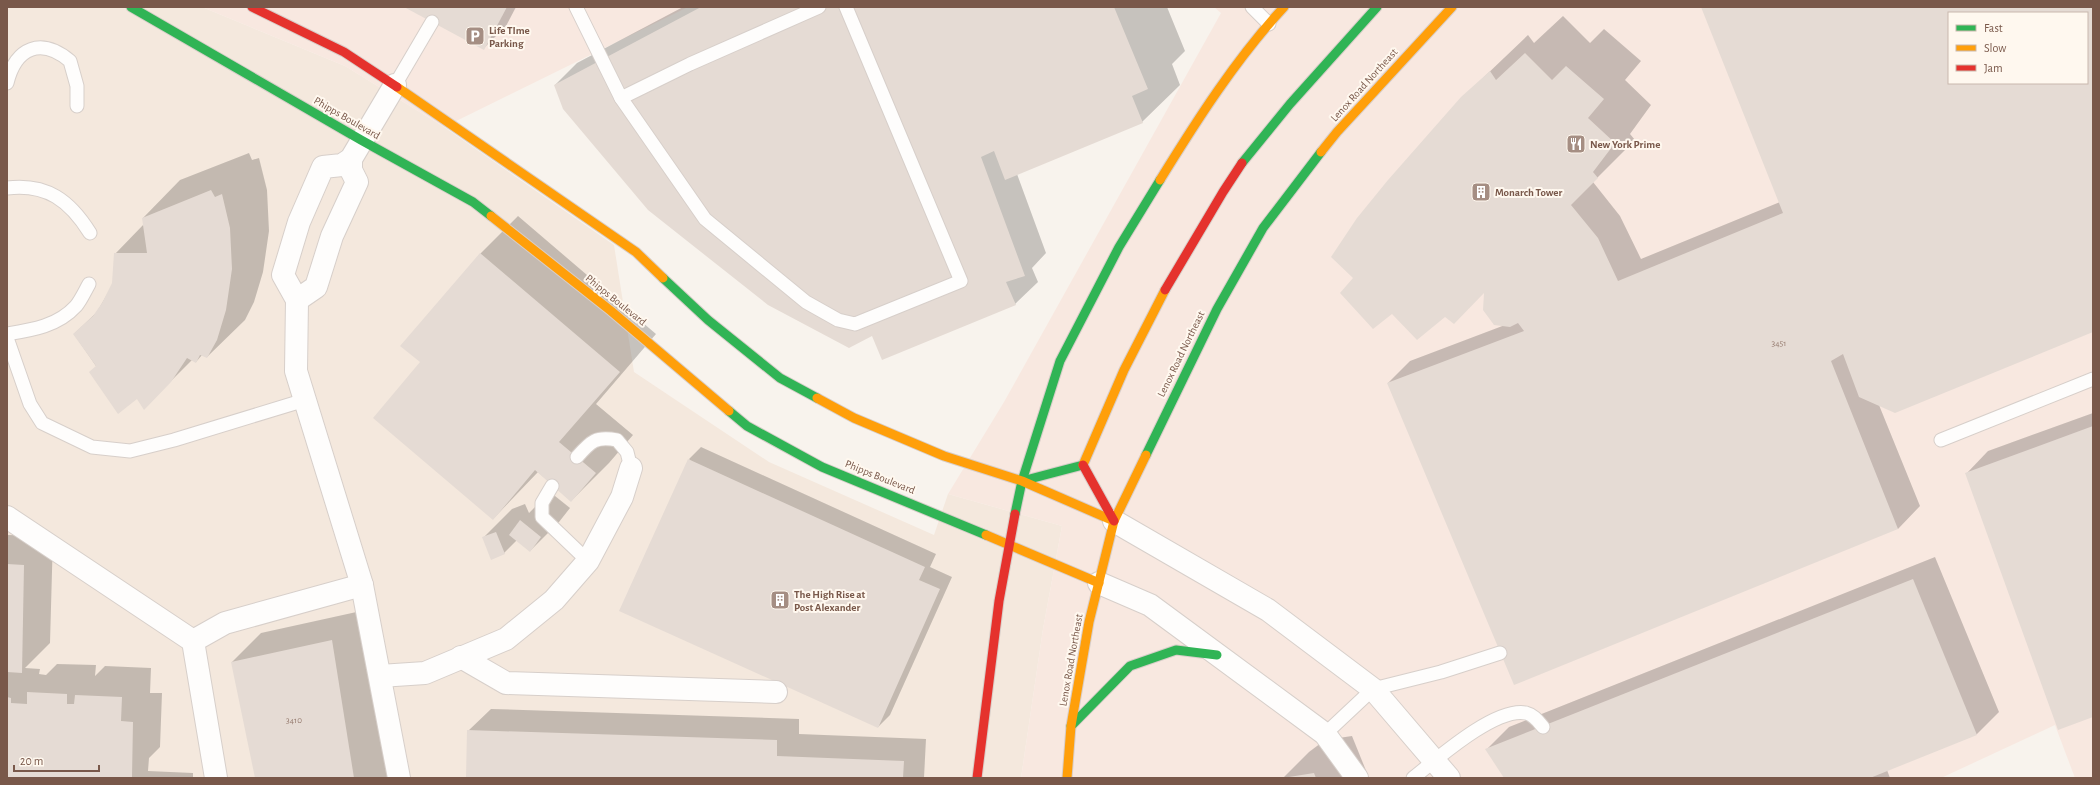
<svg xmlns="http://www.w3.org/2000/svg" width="2100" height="785" font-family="'Alegreya Sans',sans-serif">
<rect width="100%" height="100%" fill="#f8f3ed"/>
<path fill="#f4e8dd" d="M 7,7 L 202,7 L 345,66 L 444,127 L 614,245 L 634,372 L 769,462 L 934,535 L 948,494 L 1062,526 L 1043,629 L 1021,778 L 7,778 Z"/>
<g fill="#f8e8e0" fill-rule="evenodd">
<path d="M 202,7 L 688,7 L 444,127 L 345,66 Z"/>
<path d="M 1214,7 L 2093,7 L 2093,778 L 2075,778 L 2055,725 L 1941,778 L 1021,778 L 1043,629 L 1062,526 L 948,494 L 1004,402 L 1221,13 ZM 1949,13 L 2087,13 L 2087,83 L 1949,83 Z"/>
</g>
<g fill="#0003" fill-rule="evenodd">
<path d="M 406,7 L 516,7 L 506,26 L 484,48 Z"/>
<path d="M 683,7 L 1167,7 L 1185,51 L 1172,64 L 1180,85 L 1142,122 L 1017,174 L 1046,253 L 1032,268 L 1038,282 L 1015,304 L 872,334 L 555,85 L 577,63 Z"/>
<path d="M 1702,7 L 2093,7 L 2093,331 L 1879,405 L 1920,506 L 1898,529 L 1388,383 L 1410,361 L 1505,325 L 1485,292 L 1445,316 L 1392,312 L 1355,278 L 1462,98 L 1528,35 L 1534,43 L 1563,16 L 1590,43 L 1604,29 L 1641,61 L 1625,80 L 1651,105 L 1630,134 L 1635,140 L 1593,182 L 1620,216 L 1641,259 L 1780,202 ZM 1949,13 L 2087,13 L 2087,83 L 1949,83 Z"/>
<path d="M 249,153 L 252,160 L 259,158 L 267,190 L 269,231 L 263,272 L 254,302 L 245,320 L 207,357 L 202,355 L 196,362 L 192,360 L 144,408 L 137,398 L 96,366 L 74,334 L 97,312 L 113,284 L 115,254 L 144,224 L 143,218 L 180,180 Z"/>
<path d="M 518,216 L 656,334 L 596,404 L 633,435 L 609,463 L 571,501 L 538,472 L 493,519 L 422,362 L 402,345 L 481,253 Z"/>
<path d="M 2093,413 L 2093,716 L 1966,474 L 1988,451 Z"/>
<path d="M 701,447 L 936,554 L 930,567 L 952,577 L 890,715 L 878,727 L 689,459 Z"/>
<path d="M 550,492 L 570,508 L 559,522 L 530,551 L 517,540 L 504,553 L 483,538 L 512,509 L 525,504 L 529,513 Z"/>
<path d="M 7,535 L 53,536 L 50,643 L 25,668 L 40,669 L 39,674 L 46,675 L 57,664 L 96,665 L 95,676 L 105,666 L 151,668 L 150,693 L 162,693 L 160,747 L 149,758 L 148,771 L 193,773 L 193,778 L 7,778 Z"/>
<path d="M 1935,557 L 1999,712 L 1977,734 L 1887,770 L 1890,778 L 1506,778 L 1487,749 L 1509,727 Z"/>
<path d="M 361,611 L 388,778 L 256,778 L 232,662 L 261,633 Z"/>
<path d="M 491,709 L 799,719 L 799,734 L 926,739 L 924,778 L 467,778 L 468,731 Z"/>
<path d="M 1352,736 L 1369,778 L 1283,778 L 1309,752 L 1325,740 Z"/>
</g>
<g fill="#e5dbd4" fill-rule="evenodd">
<path d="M 404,7 L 507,7 L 484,50 Z"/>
<path d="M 701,7 L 1114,7 L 1148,89 L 1132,96 L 1143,123 L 1005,180 L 994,151 L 981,157 L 1025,276 L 1006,282 L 1016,305 L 882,360 L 872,336 L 849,348 L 768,305 L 648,210 L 563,109 L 554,85 Z"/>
<path d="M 1701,7 L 2093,7 L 2093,332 L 1895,413 L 1859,397 L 1843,354 L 1831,361 L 1898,529 L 1514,685 L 1387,383 L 1524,331 L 1518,323 L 1510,327 L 1494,325 L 1483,310 L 1484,293 L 1454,324 L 1445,317 L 1417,340 L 1392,314 L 1373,329 L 1340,293 L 1353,278 L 1331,257 L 1357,218 L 1388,180 L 1461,97 L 1490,71 L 1496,80 L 1525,53 L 1552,80 L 1566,66 L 1604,99 L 1588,118 L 1615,143 L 1593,172 L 1598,178 L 1571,205 L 1598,238 L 1618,281 L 1783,213 ZM 1949,13 L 2087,13 L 2087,83 L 1949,83 Z"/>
<path d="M 211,190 L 215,197 L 222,194 L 230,228 L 232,269 L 226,310 L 217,340 L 207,358 L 200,355 L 196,363 L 187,358 L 171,382 L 144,410 L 137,399 L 118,414 L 89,372 L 96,366 L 73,334 L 93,316 L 102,303 L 112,283 L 114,253 L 147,253 L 142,218 Z"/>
<path d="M 480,253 L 620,372 L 559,442 L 596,473 L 571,502 L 535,470 L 493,520 L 373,418 L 420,362 L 400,346 Z"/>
<path d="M 2093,426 L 2093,717 L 2058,730 L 1965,473 Z"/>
<path d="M 688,459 L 925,567 L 919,580 L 940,589 L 878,728 L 619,611 Z"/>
<path d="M 520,520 L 541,537 L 530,552 L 509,535 Z"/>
<path d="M 496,532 L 505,554 L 491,560 L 482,537 Z"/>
<path d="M 7,564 L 24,565 L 22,673 L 7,672 Z"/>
<path d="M 1913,579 L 1977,735 L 1870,778 L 1504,778 L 1485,749 Z"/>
<path d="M 332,640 L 354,778 L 255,778 L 231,662 Z"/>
<path d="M 27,692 L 67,694 L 67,704 L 74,704 L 75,695 L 122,697 L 121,721 L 133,722 L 132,777 L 7,778 L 7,697 L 11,698 L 11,703 L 27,704 Z"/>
<path d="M 467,730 L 777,740 L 777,756 L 904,761 L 903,778 L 466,778 Z"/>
<path d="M 1314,773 L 1316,778 L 1289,778 L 1289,777 Z"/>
</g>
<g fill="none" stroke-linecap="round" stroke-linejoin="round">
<defs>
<g id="lane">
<path d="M 576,7 L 621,98 L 705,219 L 806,302 L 838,320 L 855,324 L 961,281 L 846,7"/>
<path d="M 1252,7 L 1269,24"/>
<path d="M 7,83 C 16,47 41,37 70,61 L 77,86 L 77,106"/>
<path d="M 395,85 L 432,22"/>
<path d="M 621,98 L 690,64 L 819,7"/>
<path d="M 7,188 C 47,183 70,201 90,233"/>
<path d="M 7,334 C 32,330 58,326 76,306 C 81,300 85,291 89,284"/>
<path d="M 7,338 L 30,404 L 42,423 L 92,447 L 130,451 L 174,440 L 305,400"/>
<path d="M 1941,440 L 2093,379"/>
<path d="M 577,457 C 591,441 596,436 617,440 L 627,452 L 631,468"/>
<path d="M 552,486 L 542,503 L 542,517 L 588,561"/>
<path d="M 1325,734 L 1373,689 L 1441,672 L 1500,653"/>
<path d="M 1413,778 C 1437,759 1495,707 1526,713 C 1534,715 1538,721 1543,727"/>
</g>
<g id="street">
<path d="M 395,85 L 351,159 L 342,165 L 323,167 L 299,222 L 283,275 L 297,300 L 296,371 L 362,585 L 399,778"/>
<path d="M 297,300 L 316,287 L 332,236 L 357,182 L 351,170 L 351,159"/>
<path d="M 7,517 L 193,641 L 216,778"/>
<path d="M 1114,521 L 1268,610 L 1373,689 L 1449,778"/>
<path d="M 1099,583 L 1150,605 L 1325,734 L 1357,778"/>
<path d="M 193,641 L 225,623 L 362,585"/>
<path d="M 461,657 L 506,683 L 776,692"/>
<path d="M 380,676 L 425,673 L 506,639 L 554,600 L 588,561 L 622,497 L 631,468"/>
</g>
<g id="fast">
<path d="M 131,7 L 361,140 L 473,202 L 491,216"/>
<path d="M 1242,163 L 1290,104 L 1377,7"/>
<path d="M 663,278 L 708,320 L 780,378 L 817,398"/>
<path d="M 729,411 L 747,426 L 822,467 L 986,535"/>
<path d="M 1146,455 L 1217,309 L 1263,228 L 1321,152"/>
<path d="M 1022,481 L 1083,465"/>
<path d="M 1015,514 L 1022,481 L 1060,361 L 1119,247 L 1160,180"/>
<path d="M 1071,726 L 1130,666 L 1176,650 L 1217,655"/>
</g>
<g id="slow">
<path d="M 397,87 L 636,252 L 663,278"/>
<path d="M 1321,152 L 1337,132 L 1452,7"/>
<path d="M 1160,180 C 1197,120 1236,59 1284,7"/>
<path d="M 491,216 L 611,311 L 729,411"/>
<path d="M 817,398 L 854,418 L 944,456 L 1022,481 L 1114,521"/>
<path d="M 1083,465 L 1124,370 L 1165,290"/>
<path d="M 986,535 L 1099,583"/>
<path d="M 1067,778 L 1071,726 L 1089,622 L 1114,521 L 1146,455"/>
</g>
<g id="jam">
<path d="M 252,7 L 344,52 L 397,87"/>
<path d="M 1165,290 L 1223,192 L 1242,163"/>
<path d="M 1083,465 L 1114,521"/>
<path d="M 977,778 L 999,601 L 1015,514"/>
</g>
</defs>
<use href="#lane" stroke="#d7cfca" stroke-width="15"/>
<use href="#street" stroke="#d7cfca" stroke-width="24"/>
<use href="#fast" stroke="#d8cec9" stroke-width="11"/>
<use href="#slow" stroke="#d8cec9" stroke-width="11"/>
<use href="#jam" stroke="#d8cec9" stroke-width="11"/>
<use href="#lane" stroke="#fefdfc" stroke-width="13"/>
<use href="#street" stroke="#fefdfc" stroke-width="22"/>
<use href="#fast" stroke="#30b455" stroke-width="9"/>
<use href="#slow" stroke="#ff9f0a" stroke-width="9"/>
<use href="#jam" stroke="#e5322d" stroke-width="9"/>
</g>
<defs>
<symbol id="parking-square" viewBox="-11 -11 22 22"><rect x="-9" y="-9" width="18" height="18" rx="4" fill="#a58e83" stroke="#fff8ef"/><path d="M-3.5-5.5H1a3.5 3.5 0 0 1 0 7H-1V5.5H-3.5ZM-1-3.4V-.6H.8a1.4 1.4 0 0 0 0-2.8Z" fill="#fff"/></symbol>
<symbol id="restaurant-square" viewBox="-11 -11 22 22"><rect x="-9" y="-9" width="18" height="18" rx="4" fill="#a58e83" stroke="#fff8ef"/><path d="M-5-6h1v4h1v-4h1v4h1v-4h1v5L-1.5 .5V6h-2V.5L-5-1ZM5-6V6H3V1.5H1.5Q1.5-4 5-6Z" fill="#fff"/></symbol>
<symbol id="building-square" viewBox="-11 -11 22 22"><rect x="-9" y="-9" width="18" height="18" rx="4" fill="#a58e83" stroke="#fff8ef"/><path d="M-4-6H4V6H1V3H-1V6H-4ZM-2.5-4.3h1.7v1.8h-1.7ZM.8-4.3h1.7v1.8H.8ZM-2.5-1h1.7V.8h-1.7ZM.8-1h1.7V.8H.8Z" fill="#fff"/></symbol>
</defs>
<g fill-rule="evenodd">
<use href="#parking-square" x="464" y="25" width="22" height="22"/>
<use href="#restaurant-square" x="1565" y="133" width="22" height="22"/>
<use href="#building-square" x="1470" y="181" width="22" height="22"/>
<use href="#building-square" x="769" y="589" width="22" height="22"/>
</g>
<g text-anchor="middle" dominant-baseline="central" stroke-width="4" stroke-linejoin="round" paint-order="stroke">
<g font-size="9" fill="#967b6f">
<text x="1779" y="343">3451</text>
<text x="294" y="720">3410</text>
</g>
<g font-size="11" font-weight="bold" fill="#79584a" stroke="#fff8ef" text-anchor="start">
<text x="489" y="30">Life TIme<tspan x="489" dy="13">Parking</tspan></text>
<text x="1590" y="144">New York Prime</text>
<text x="1495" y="192">Monarch Tower</text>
<text x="794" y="594">The High Rise at<tspan x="794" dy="13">Post Alexander</tspan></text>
</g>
<g font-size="11" fill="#79584a" stroke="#fff8ef">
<text transform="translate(1364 85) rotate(-48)">Lenox Road Northeast</text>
<text transform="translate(347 118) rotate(30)">Phipps Boulevard</text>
<text transform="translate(616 300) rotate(39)">Phipps Boulevard</text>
<text transform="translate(1181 354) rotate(-64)">Lenox Road Northeast</text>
<text transform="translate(880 477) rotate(22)">Phipps Boulevard</text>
<text transform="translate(1071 660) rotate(-80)">Lenox Road Northeast</text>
</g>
</g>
<rect width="2100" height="785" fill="none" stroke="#79584a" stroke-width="16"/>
<rect x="1948" y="12" width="140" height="72" fill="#fff8ef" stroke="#c9b8ad"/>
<rect x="1956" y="25" width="20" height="6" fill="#30b455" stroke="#c9b8ad"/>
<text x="1984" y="32" font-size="12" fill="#79584a">Fast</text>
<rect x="1956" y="45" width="20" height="6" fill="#ff9f0a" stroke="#c9b8ad"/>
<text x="1984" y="52" font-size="12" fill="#79584a">Slow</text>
<rect x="1956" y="65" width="20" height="6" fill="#e5322d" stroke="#c9b8ad"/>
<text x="1984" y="72" font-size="12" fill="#79584a">Jam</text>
<path d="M14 765v6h85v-6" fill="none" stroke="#79584a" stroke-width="2"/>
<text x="20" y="765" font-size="12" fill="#79584a" stroke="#fff8ef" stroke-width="3" paint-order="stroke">20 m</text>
</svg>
